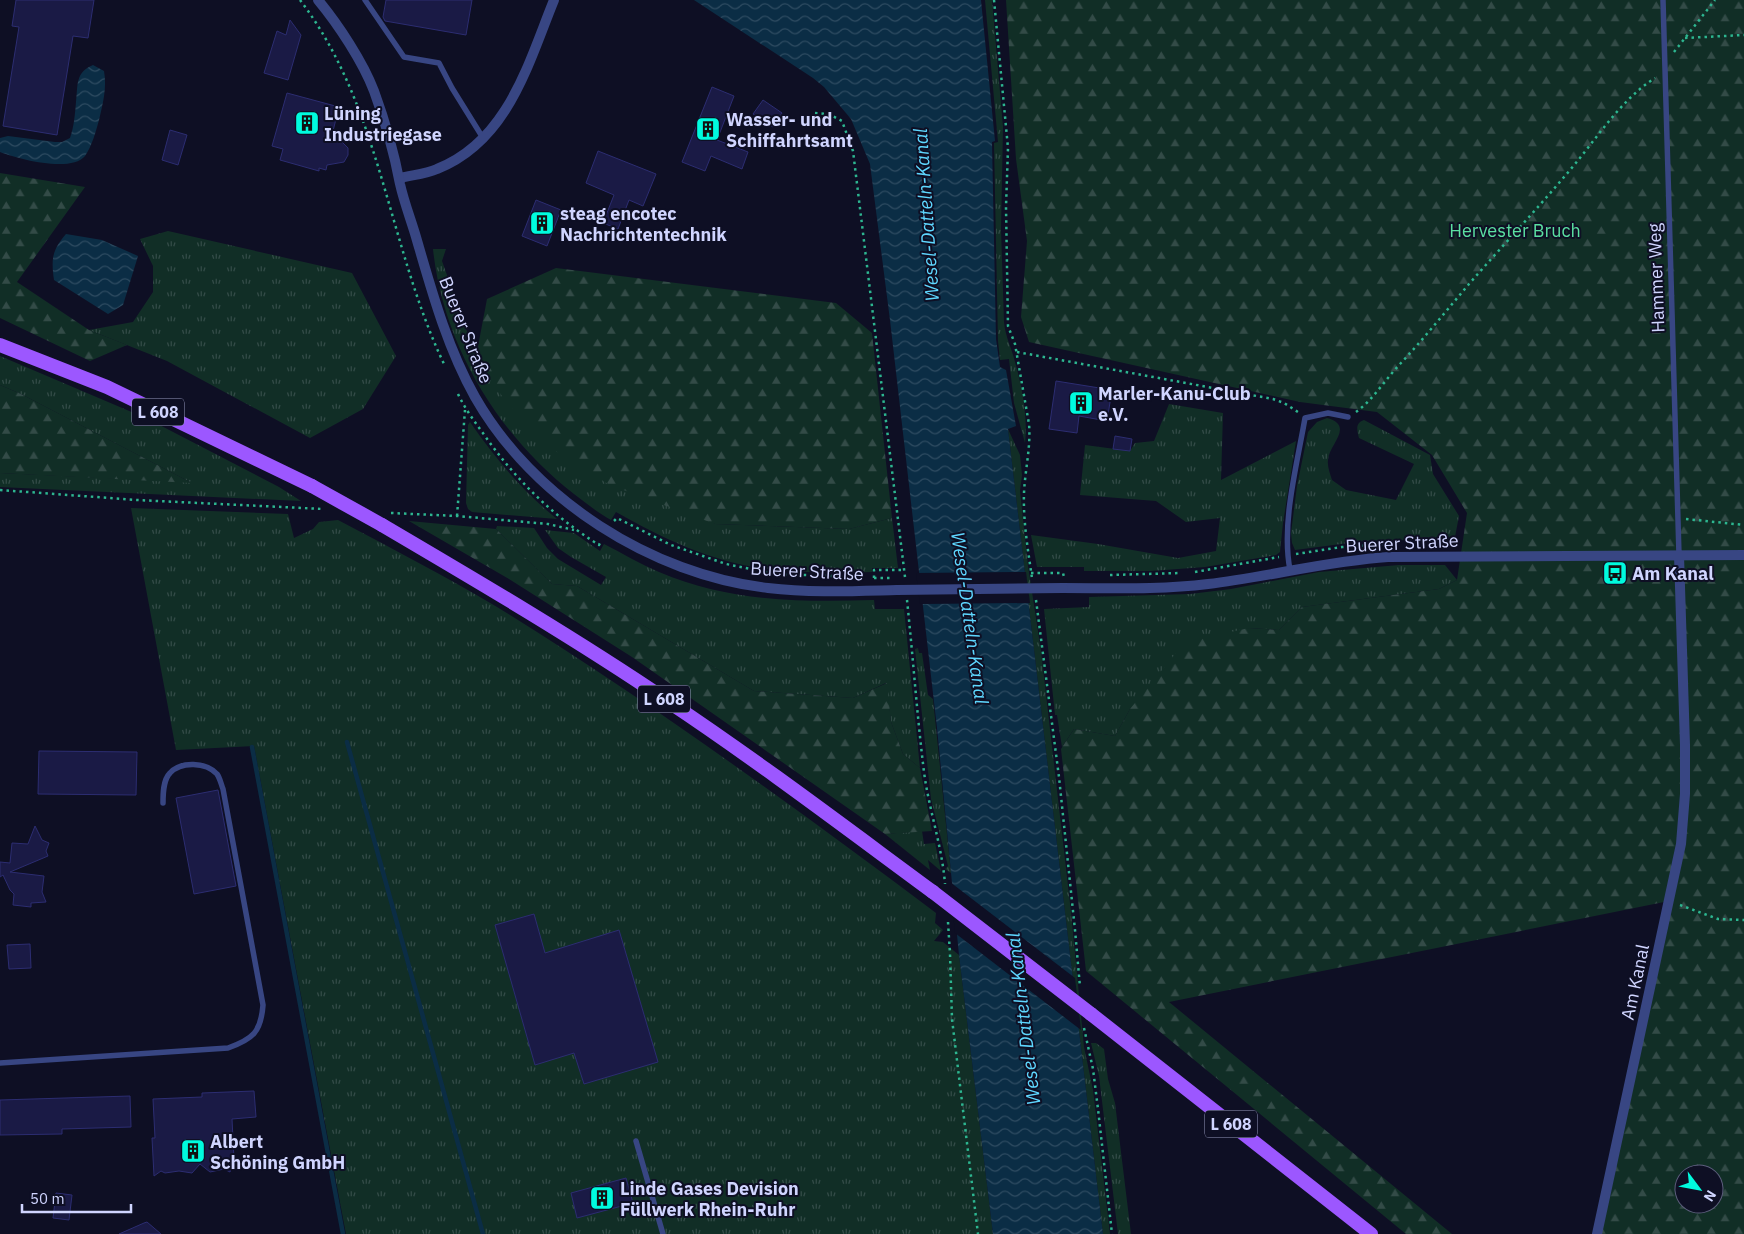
<svg xmlns="http://www.w3.org/2000/svg" width="1744" height="1234" font-family="'IBM Plex Sans',sans-serif">
<defs>
<pattern id="grass-tufts" width="24" height="20" patternUnits="userSpaceOnUse" patternTransform="scale(1.25)"><rect width="24" height="20" fill="#112e26"/><path d="M3 7l-1-3M5 7V3M7 7l1-3M15 17l-1-3M17 17v-4M19 17l1-3" fill="none" stroke="#334b47"/></pattern>
<pattern id="forest-firs" width="22" height="20" patternUnits="userSpaceOnUse" patternTransform="scale(1.25)"><rect width="22" height="20" fill="#112e26"/><path d="M5 1l3.5 6h-7zM16 11l3.5 6h-7z" fill="#334b47"/></pattern>
<pattern id="water-waves" width="16" height="10" patternUnits="userSpaceOnUse" patternTransform="scale(1.25)"><rect width="16" height="10" fill="#0b2d45"/><path d="M0 5q4-4 8 0t8 0" fill="none" stroke="#2e4b61"/></pattern>
</defs>
<rect width="100%" height="100%" fill="#0e0f24"/>
<g fill="url(#grass-tufts)">
<path d="M 985,0 L 992,0 L 1003,127 L 1001,229 L 1004,322 C 1005,336 1012,349 1015,362 C 1022,386 1028,419 1025,443 L 1014,403 L 1009,359 L 1000,360 L 998,341 L 994,143 L 998,142 Z"/>
<path d="M 168,231 L 352,273 L 396,356 L 363,409 L 310,438 L 167,361 L 89,330 L 133,322 L 153,292 L 153,266 L 140,239 Z"/>
<path d="M 433,249 L 446,249 L 442,261 L 476,357 L 715,524 L 849,529 L 892,518 L 898,568 L 872,568 L 872,572 C 840,573 808,573 776,570 C 719,565 665,540 616,512 L 611,520 C 598,513 586,503 574,494 C 498,435 443,345 433,249 Z"/>
<path d="M 0,356 L 148,419 L 279,487 L 301,501 L 0,487 L 0,473 L 190,482 L 21,394 L 0,385 Z"/>
<path d="M 1169,404 L 1223,413 L 1221,480 L 1296,441 L 1283,523 L 1280,552 L 1276,555 L 1205,567 L 1151,571 L 1084,571 L 1084,567 L 1037,567 L 1031,535 L 1098,544 L 1178,558 L 1216,551 L 1220,518 L 1186,522 L 1156,501 L 1080,495 L 1085,445 L 1130,451 L 1135,443 L 1154,441 Z"/>
<path d="M 1327,418 C 1355,426 1329,444 1328,460 C 1327,466 1330,474 1332,480 L 1346,490 L 1396,500 L 1414,464 L 1359,438 C 1357,430 1355,423 1364,420 L 1430,455 L 1433,474 L 1459,516 L 1454,542 L 1398,540 L 1364,541 L 1295,550 L 1292,543 L 1291,533 L 1297,486 L 1308,432 L 1317,422 Z"/>
<path d="M 470,422 C 495,458 522,491 557,519 L 472,512 L 468,509 L 466,503 L 468,425 Z"/>
<path d="M 1008,429 L 1020,455 L 1022,475 L 1020,491 L 1028,566 L 1041,651 L 1071,912 L 1084,1047 L 1093,1090 L 1110,1234 L 1103,1234 Z"/>
<path d="M 131,508 L 288,514 L 294,538 L 313,529 L 319,522 L 338,520 C 391,548 445,576 497,607 C 649,701 793,806 936,913 L 935,923 L 943,930 L 934,941 L 943,942 L 959,955 L 993,1234 L 346,1234 L 254,746 L 176,750 Z"/>
<path d="M 497,526 L 534,528 L 547,548 L 558,559 L 601,585 L 606,577 L 571,557 L 558,548 L 545,530 L 574,533 L 600,551 L 604,544 C 622,553 640,564 659,572 C 729,602 800,602 874,600 L 875,609 L 904,609 L 920,768 L 903,754 L 891,722 L 886,683 L 853,698 L 754,691 L 577,586 L 552,584 L 496,529 Z"/>
<path d="M 1399,565 L 1445,565 L 1457,580 L 1439,589 L 1302,607 L 1279,630 L 1249,628 L 1130,709 L 1115,736 L 1074,729 L 1062,747 L 1057,715 L 1055,715 L 1044,609 L 1089,607 L 1089,597 L 1190,594 L 1231,589 L 1319,572 Z"/>
<path d="M 918,648 L 919,653 L 922,653 L 928,695 L 933,699 L 951,873 L 945,869 L 948,866 L 931,799 L 915,649 Z"/>
<path d="M 922,831 L 924,844 L 935,843 L 941,871 L 928,860 L 930,870 L 885,834 Z"/>
<path d="M 1091,1043 L 1096,1043 L 1104,1049 L 1108,1079 L 1115,1103 L 1131,1234 L 1118,1234 L 1099,1076 Z"/>
</g>
<g fill="url(#forest-firs)" fill-rule="evenodd">
<path d="M 1006,0 L 1744,0 L 1744,1234 L 1597,1234 L 1669,901 L 1169,1002 L 1452,1234 L 1406,1234 L 1086,971 L 1061,749 L 1074,729 L 1115,736 L 1130,709 L 1185,642 L 1249,628 L 1279,630 L 1302,607 L 1439,589 L 1457,580 L 1467,513 L 1432,455 L 1377,412 L 1300,402 L 1029,342 L 1021,317 L 1027,241 L 1016,159 ZM 1684,1174 L 1714,1174 L 1714,1204 L 1684,1204 Z"/>
<path d="M 0,173 L 85,187 L 17,282 L 89,330 L 127,345 L 90,361 L 0,318 Z"/>
<path d="M 556,268 L 836,303 L 872,333 L 892,518 L 849,529 L 715,524 L 610,485 L 562,457 L 506,402 L 476,357 L 487,299 Z"/>
<path d="M 0,385 L 21,394 L 192,483 L 0,473 Z"/>
<path d="M 409,521 L 496,529 L 552,584 L 577,586 L 754,691 L 853,698 L 887,683 L 891,722 L 903,754 L 920,768 L 932,831 L 885,834 L 632,657 L 509,579 Z"/>
</g>
<g fill="url(#water-waves)">
<path d="M 694,0 L 981,0 L 995,141 L 992,142 L 996,339 L 1000,367 L 1006,370 L 1016,426 L 1008,429 L 1103,1234 L 993,1234 L 959,955 L 937,728 L 890,320 L 870,164 L 851,119 L 824,87 L 813,78 Z"/>
<path d="M 93,65 L 104,71 C 107,88 103,103 99,120 C 96,131 92,146 85,156 C 71,173 18,159 0,152 L 0,138 L 8,136 L 55,142 L 62,142 L 70,138 C 74,127 75,114 76,102 C 78,86 75,72 93,65 Z"/>
<path d="M 66,234 L 102,240 L 138,256 L 123,305 L 108,314 L 54,280 C 51,259 52,250 66,234 Z"/>
</g>
<g fill="#0e0f24">
<path d="M 1026,572 L 1030,603 L 920,604 L 916,573 Z"/>
<path d="M 950,882 L 1075,978 L 1081,1030 L 955,933 Z"/>
</g>
<g fill="none" stroke-linecap="round" stroke-linejoin="round">
<g stroke="#0b2d45" stroke-width="4.5">
<path d="M 347,742 L 483,1234"/>
<path d="M 252,747 L 343,1234"/>
</g>
</g>
<g fill="#1a1a45" stroke="#2c2d71">
<path d="M 16,0 L 94,0 L 88,38 L 73,36 L 57,135 L 3,126 L 19,27 L 12,26 Z"/>
<path d="M 386,0 L 472,0 L 466,35 L 385,21 L 383,17 Z"/>
<path d="M 290,20 L 301,35 L 288,80 L 264,73 L 277,31 L 286,35 Z"/>
<path d="M 712,87 L 734,96 L 717,140 L 748,152 L 742,169 L 711,156 L 705,171 L 682,162 Z"/>
<path d="M 287,93 L 339,107 L 331,139 L 342,142 L 348,148 L 348,155 L 344,162 L 327,165 L 326,170 L 319,168 L 319,171 L 280,160 L 283,149 L 272,146 Z"/>
<path d="M 763,100 L 782,113 L 773,127 L 753,114 Z"/>
<path d="M 170,130 L 187,135 L 178,165 L 162,160 Z"/>
<path d="M 598,151 L 656,174 L 643,206 L 629,200 L 618,229 L 603,223 L 614,195 L 586,183 Z"/>
<path d="M 536,200 L 561,210 L 547,246 L 522,236 Z"/>
<path d="M 1056,381 L 1112,390 L 1107,421 L 1079,416 L 1077,433 L 1049,429 Z"/>
<path d="M 1115,436 L 1132,439 L 1130,451 L 1113,449 Z"/>
<path d="M 39,751 L 137,752 L 136,795 L 38,794 Z"/>
<path d="M 218,790 L 236,886 L 194,894 L 176,798 Z"/>
<path d="M 35,826 L 42,840 L 49,843 L 46,851 L 48,856 L 10,872 L 44,876 L 42,892 L 46,902 L 31,903 L 31,907 L 13,905 L 14,894 L 10,890 L 3,875 L 0,877 L 0,862 L 10,863 L 12,843 L 28,844 Z"/>
<path d="M 534,914 L 545,953 L 619,930 L 658,1062 L 584,1084 L 574,1053 L 535,1065 L 495,925 Z"/>
<path d="M 30,944 L 31,968 L 9,969 L 7,945 Z"/>
<path d="M 254,1091 L 256,1117 L 232,1119 L 234,1160 L 230,1172 L 224,1169 L 210,1172 L 200,1164 L 192,1173 L 179,1171 L 165,1173 L 161,1171 L 154,1176 L 152,1138 L 155,1138 L 153,1099 L 202,1097 L 202,1093 Z"/>
<path d="M 130,1096 L 131,1127 L 62,1129 L 62,1134 L 0,1135 L 0,1100 Z"/>
<path d="M 626,1178 L 633,1203 L 577,1218 L 571,1193 Z"/>
<path d="M 56,1193 L 72,1195 L 69,1220 L 53,1218 Z"/>
<path d="M 147,1222 L 161,1234 L 119,1234 L 144,1223 Z"/>
</g>
<g fill="none" stroke-linecap="round" stroke-linejoin="round">
<g stroke="#2db690" stroke-width="2.5" stroke-dasharray="2.5 4" stroke-linecap="butt">
<path d="M 300,0 C 381,106 388,246 444,364"/>
<path d="M 994,0 L 1008,148 L 1006,207 L 1008,326 L 1015,344 L 1029,424 C 1031,447 1025,470 1024,493 C 1023,521 1028,550 1032,578"/>
<path d="M 1685,38 L 1744,35"/>
<path d="M 1674,52 L 1715,0"/>
<path d="M 815,113 L 829,114 L 842,121 L 853,151 L 905,577"/>
<path d="M 1017,352 L 1273,399 L 1284,403 L 1298,412"/>
<path d="M 458,394 C 465,409 475,422 485,436 C 516,480 553,516 599,545 L 601,541"/>
<path d="M 1356,412 C 1374,399 1386,378 1402,362 C 1425,337 1447,310 1469,284 C 1504,244 1541,205 1575,164 C 1599,135 1622,99 1655,78"/>
<path d="M 0,490 L 137,500 L 323,509"/>
<path d="M 391,513 L 457,516 L 548,524 L 574,530"/>
<path d="M 457,516 L 465,410"/>
<path d="M 1686,519 L 1744,525"/>
<path d="M 614,521 L 617,518 L 671,545 L 726,564 L 776,574 L 858,577"/>
<path d="M 1296,554 L 1342,547 L 1383,544"/>
<path d="M 1195,572 L 1279,557"/>
<path d="M 1031,573 L 1063,573 L 1064,577"/>
<path d="M 1110,575 L 1180,573"/>
<path d="M 874,578 L 874,570 L 904,570"/>
<path d="M 907,600 C 913,657 917,715 924,772 C 929,810 942,846 945,884"/>
<path d="M 1036,600 L 1059,777 L 1075,930 L 1080,987"/>
<path d="M 1680,905 L 1718,919 L 1744,920"/>
<path d="M 948,922 L 950,954 L 952,1019 L 978,1234"/>
<path d="M 1084,1028 L 1093,1069 L 1098,1109 L 1112,1234"/>
</g>
<g stroke="#384683" stroke-width="5.5">
<path d="M 365,0 L 404,57 L 439,63 L 452,88 L 483,138"/>
<path d="M 1663,0 L 1679,555"/>
<path d="M 1290,570 C 1281,523 1297,465 1305,418 L 1328,413 L 1348,417"/>
<path d="M 0,1063 L 228,1048 C 253,1039 261,1032 263,1005 L 223,789 C 221,784 220,778 217,774 C 206,762 181,761 170,773 C 163,780 163,794 163,803"/>
<path d="M 636,1141 L 663,1234"/>
</g>
<g stroke="#384683" stroke-width="10">
<path d="M 400,178 C 412,175 426,174 437,169 C 508,141 528,64 554,0"/>
<path d="M 1597,1234 L 1681,844 L 1685,794 L 1685,745 L 1679,555"/>
</g>
<g stroke="#384683" stroke-width="10">
<path d="M 318,0 C 338,24 363,62 374,91 C 385,121 394,152 400,184 C 404,202 411,220 416,237 C 432,292 447,347 475,397 C 533,499 652,575 768,588 C 810,593 854,591 897,590"/>
<path d="M 1063,588 C 1111,588 1160,590 1208,584 C 1268,577 1327,561 1388,557 L 1744,555"/>
</g>
<g stroke="#9c57ff" stroke-width="14">
<path d="M 0,345 L 107,387 L 312,486"/>
<path d="M 382,525 C 479,582 576,639 669,702 C 759,762 846,828 933,892"/>
<path d="M 1091,1014 L 1371,1234"/>
</g>
<path stroke="#2db690" stroke-width="2.5" stroke-dasharray="2.5 4" stroke-linecap="butt" d="M 874,578 L 893,578"/>
<path stroke="#384683" stroke-width="10" d="M 897,590 L 1063,588"/>
<g stroke="#9c57ff" stroke-width="14">
<path d="M 312,486 L 382,525"/>
<path d="M 933,892 L 1091,1014"/>
</g>
</g>
<defs>
<symbol id="building-square" viewBox="-11 -11 22 22"><rect x="-9" y="-9" width="18" height="18" rx="4" fill="#00fbde" stroke="#0e0f24"/><path d="M-4-6H4V6H1V3H-1V6H-4ZM-2.5-4.3h1.7v1.8h-1.7ZM.8-4.3h1.7v1.8H.8ZM-2.5-1h1.7V.8h-1.7ZM.8-1h1.7V.8H.8Z" fill="#111"/></symbol>
<symbol id="bus-square" viewBox="-11 -11 22 22"><rect x="-9" y="-9" width="18" height="18" rx="4" fill="#00fbde" stroke="#0e0f24"/><path d="M-5-6H5V4H4V6H2V4H-2V6H-4V4H-5ZM-3.5-4V0h7V-4ZM-3.5 1.2v1.5H-2V1.2ZM2 1.2v1.5H3.5V1.2Z" fill="#111"/></symbol>
</defs>
<g fill-rule="evenodd">
<use href="#building-square" x="293" y="109" width="28" height="28"/>
<use href="#building-square" x="694" y="115" width="28" height="28"/>
<use href="#building-square" x="528" y="209" width="28" height="28"/>
<use href="#building-square" x="1067" y="389" width="28" height="28"/>
<use href="#bus-square" x="1601" y="559" width="28" height="28"/>
<use href="#building-square" x="179" y="1137" width="28" height="28"/>
<use href="#building-square" x="588" y="1184" width="28" height="28"/>
</g>
<g text-anchor="middle" dominant-baseline="central" stroke-width="4" stroke-linejoin="round" paint-order="stroke">
<g fill="#0e0f24" stroke="#969abd" stroke-width="1">
<rect x="132" y="398.5" width="52" height="27" rx="4"/>
<rect x="638" y="685.5" width="52" height="27" rx="4"/>
<rect x="1205" y="1110.5" width="52" height="27" rx="4"/>
</g>
<g font-size="16" font-weight="bold" fill="#d0d5ff">
<text x="158" y="412">L 608</text>
<text x="664" y="699">L 608</text>
<text x="1231" y="1124">L 608</text>
</g>
<g font-size="18" font-weight="bold" fill="#d0d5ff" stroke="#0e0f24" text-anchor="start">
<text x="324" y="113">Lüning<tspan x="324" dy="21">Industriegase</tspan></text>
<text x="726" y="119">Wasser- und<tspan x="726" dy="21">Schiffahrtsamt</tspan></text>
<text x="560" y="213">steag encotec<tspan x="560" dy="21">Nachrichtentechnik</tspan></text>
<text x="1098" y="393">Marler-Kanu-Club<tspan x="1098" dy="21">e.V.</tspan></text>
<text x="1632" y="573">Am Kanal</text>
<text x="210" y="1141">Albert<tspan x="210" dy="21">Schöning GmbH</tspan></text>
<text x="620" y="1188">Linde Gases Devision<tspan x="620" dy="21">Füllwerk Rhein-Ruhr</tspan></text>
</g>
<g font-size="18" fill="#5be0a2" stroke="#0e0f24">
<text x="1515" y="230">Hervester Bruch</text>
</g>
<g font-size="18" fill="#d0d5ff" stroke="#0e0f24">
<text transform="translate(1656 278) rotate(-92)">Hammer Weg</text>
<text transform="translate(466 330) rotate(68)">Buerer Straße</text>
<text transform="translate(1402 543) rotate(-3)">Buerer Straße</text>
<text transform="translate(807 571) rotate(3)">Buerer Straße</text>
<text transform="translate(1635 982) rotate(-78)">Am Kanal</text>
</g>
<g font-size="19" font-style="italic" fill="#5ed7ff" stroke="#0e0f24">
<text transform="translate(926 215) rotate(-94)">Wesel-Datteln-Kanal</text>
<text transform="translate(970 618) rotate(82)">Wesel-Datteln-Kanal</text>
<text transform="translate(1023 1019) rotate(-97)">Wesel-Datteln-Kanal</text>
</g>
</g>
<g transform="translate(1699 1189) rotate(122)"><circle r="24" fill="#0e0f24" stroke="#5c5e7c"/>
<path d="M0-4L9 19L0 12L-9 19Z" fill="#00fbde"/>
<text y="-8" font-size="14" font-weight="bold" text-anchor="middle" fill="#d0d5ff">N</text>
</g>
<path d="M22 1204v8h109v-8" fill="none" stroke="#d0d5ff" stroke-width="2.5"/>
<text x="30" y="1204" font-size="15" fill="#d0d5ff" stroke="#0e0f24" stroke-width="4" paint-order="stroke">50 m</text>
</svg>
